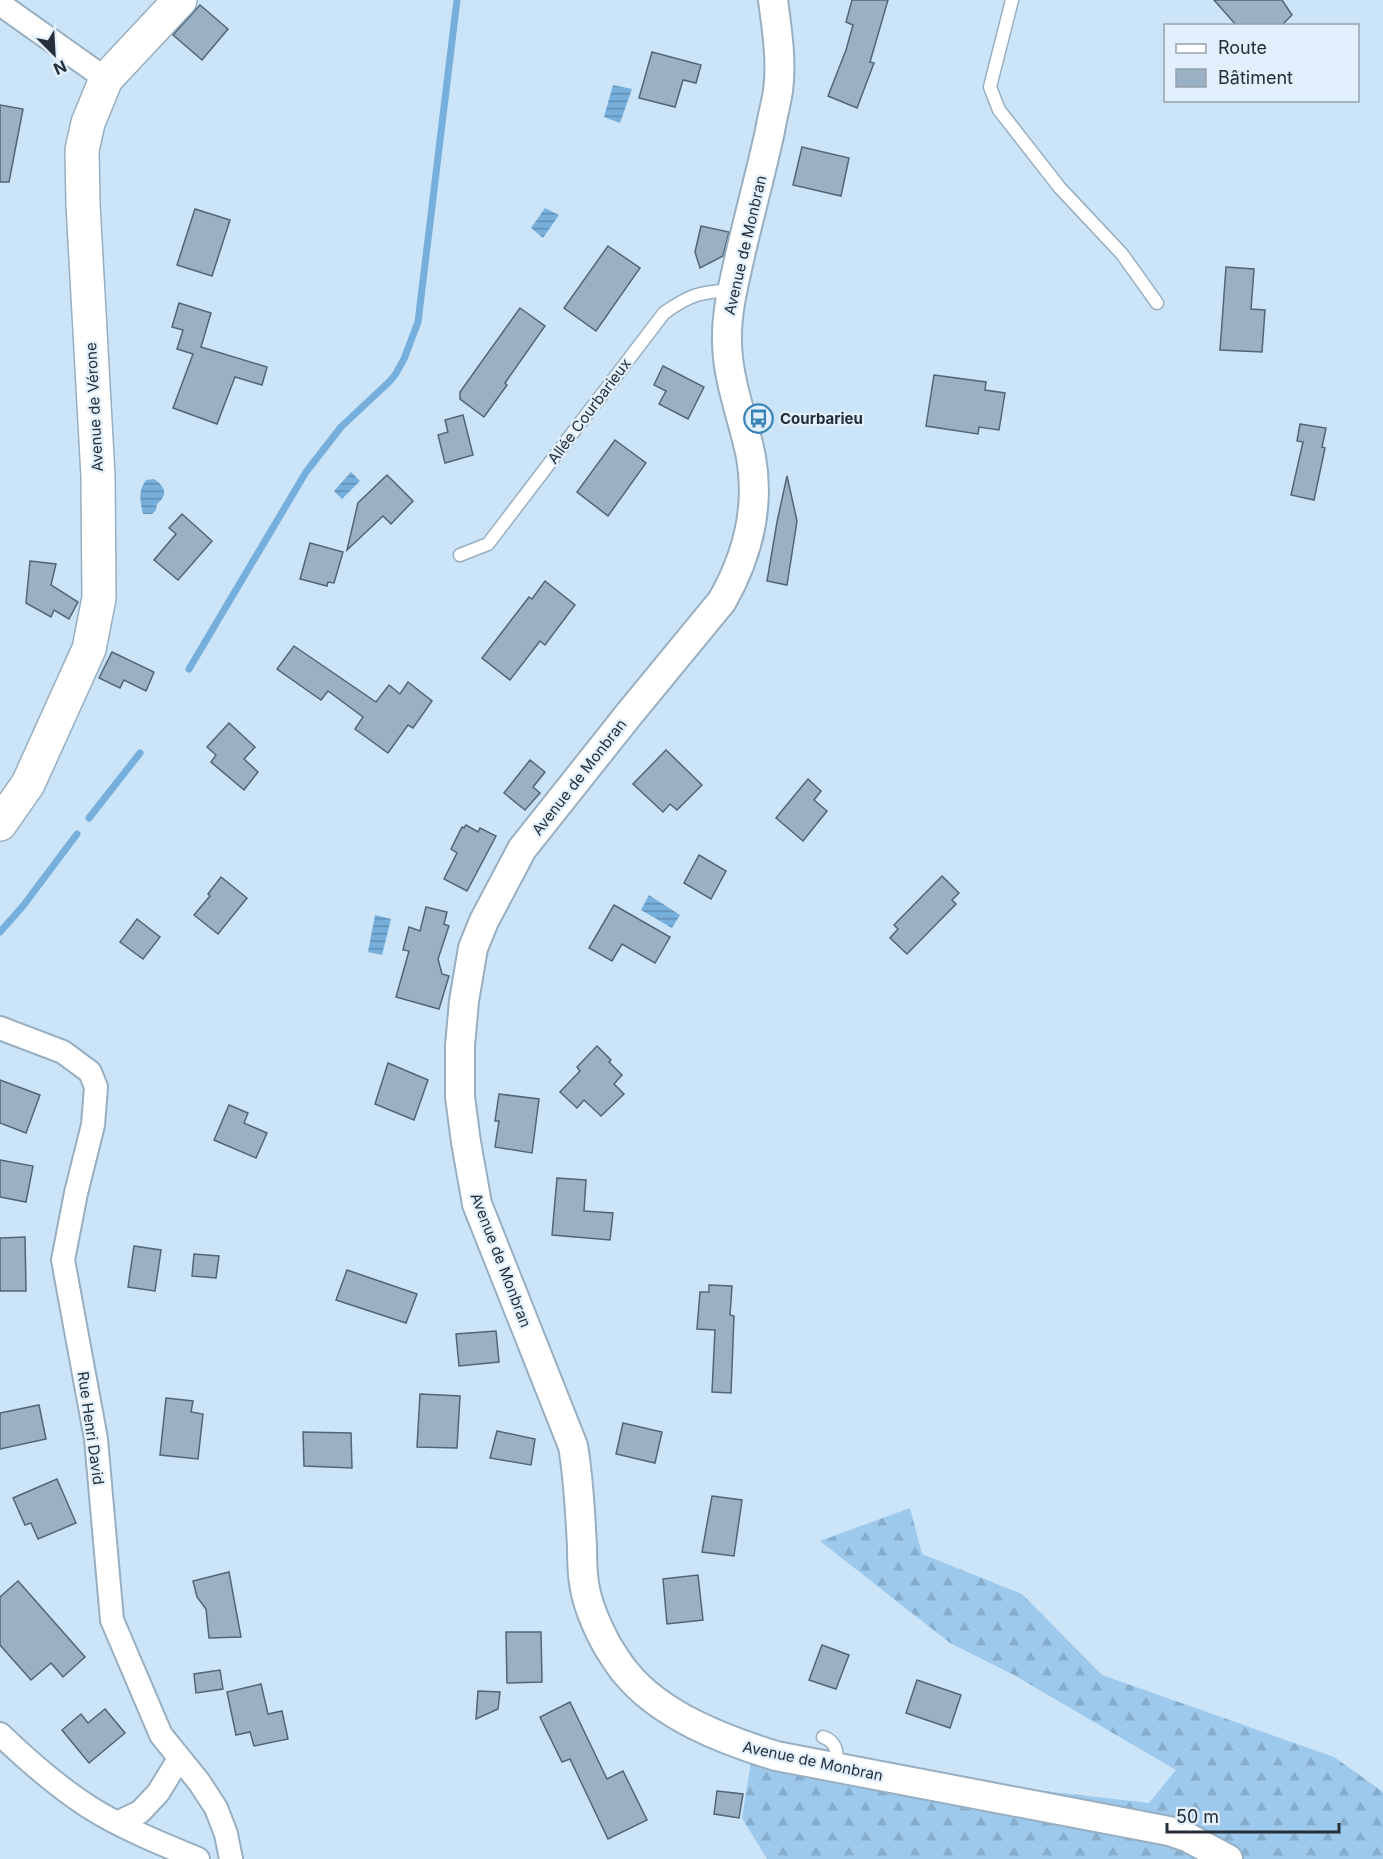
<svg xmlns="http://www.w3.org/2000/svg" width="1383" height="1859" font-family="Inter,sans-serif">
<defs>
<pattern id="forest-firs" width="22" height="20" patternUnits="userSpaceOnUse" patternTransform="scale(1.5)"><rect width="22" height="20" fill="#9dc9ed"/><path d="M5 1l3.5 6h-7zM16 11l3.5 6h-7z" fill="#87adcc"/></pattern>
<pattern id="water-rules" width="6" height="5" patternUnits="userSpaceOnUse" patternTransform="scale(1.5)"><rect width="6" height="5" fill="#76afdc"/><path d="M0 2.5h6" fill="none" stroke="#618fb3"/></pattern>
</defs>
<rect width="100%" height="100%" fill="#cce4f8"/>
<path fill="url(#forest-firs)" d="M 910,1508 L 922,1554 L 1022,1594 L 1102,1675 L 1334,1757 L 1383,1792 L 1383,1859 L 767,1859 L 742,1818 L 751,1761 L 1000,1786 L 1149,1803 L 1176,1770 L 1014,1675 L 950,1643 L 820,1541 Z"/>
<g fill="url(#water-rules)">
<path d="M 613,85 L 632,89 L 620,123 L 604,117 Z"/>
<path d="M 545,208 L 559,215 L 543,238 L 531,228 Z"/>
<path d="M 351,472 L 360,481 L 342,499 L 334,491 Z"/>
<path d="M 154,479 C 166,487 168,495 157,504 L 156,510 L 152,514 L 143,514 C 140,501 138,491 146,480 Z"/>
<path d="M 649,895 L 680,915 L 672,928 L 641,910 Z"/>
<path d="M 375,915 L 391,919 L 382,955 L 368,952 Z"/>
</g>
<g fill="none" stroke-linecap="round" stroke-linejoin="round">
<g stroke="#76afdc" stroke-width="7">
<path d="M 189,669 L 306,472 L 341,427 L 389,382 L 395,375 L 404,359 L 418,322 L 457,0"/>
<path d="M 89,818 L 140,753"/>
<path d="M 0,932 L 23,906 L 77,834"/>
</g>
</g>
<g fill="#9ab1c4" stroke="#516677" stroke-width="1.5">
<path d="M 852,0 L 888,0 L 870,62 L 874,63 L 857,108 L 828,96 L 846,50 L 853,25 L 846,22 Z"/>
<path d="M 1214,0 L 1282,0 L 1292,15 L 1281,26 L 1237,26 Z"/>
<path d="M 200,5 L 228,29 L 202,60 L 173,35 Z"/>
<path d="M 652,52 L 701,65 L 696,83 L 683,80 L 675,107 L 639,98 Z"/>
<path d="M 0,105 L 23,109 L 9,182 L 0,182 Z"/>
<path d="M 802,147 L 849,158 L 841,196 L 793,185 Z"/>
<path d="M 195,209 L 230,220 L 212,276 L 177,265 Z"/>
<path d="M 701,226 L 729,232 L 723,256 L 700,268 L 695,252 Z"/>
<path d="M 608,246 L 640,268 L 596,331 L 564,308 Z"/>
<path d="M 1226,267 L 1254,269 L 1251,309 L 1265,310 L 1262,352 L 1220,350 Z"/>
<path d="M 179,303 L 211,313 L 201,347 L 267,367 L 262,385 L 235,377 L 217,424 L 173,408 L 193,354 L 177,349 L 183,330 L 172,327 Z"/>
<path d="M 520,308 L 545,326 L 505,383 L 507,385 L 484,417 L 460,399 L 460,392 Z"/>
<path d="M 663,366 L 704,387 L 688,419 L 659,404 L 666,391 L 654,385 Z"/>
<path d="M 934,375 L 986,382 L 985,390 L 1005,393 L 999,430 L 979,427 L 978,434 L 926,426 Z"/>
<path d="M 463,415 L 473,455 L 445,463 L 438,435 L 448,432 L 445,420 Z"/>
<path d="M 1300,424 L 1326,428 L 1322,447 L 1325,448 L 1314,500 L 1291,495 L 1303,442 L 1297,441 Z"/>
<path d="M 615,440 L 646,463 L 608,516 L 577,492 Z"/>
<path d="M 387,475 L 413,501 L 391,524 L 383,516 L 347,550 L 358,503 Z"/>
<path d="M 787,476 L 797,521 L 787,585 L 767,581 L 777,522 Z"/>
<path d="M 182,514 L 212,541 L 178,580 L 154,560 L 176,534 L 169,528 Z"/>
<path d="M 310,543 L 343,552 L 334,583 L 328,582 L 327,586 L 300,579 Z"/>
<path d="M 30,561 L 56,564 L 51,585 L 78,602 L 69,619 L 54,610 L 51,617 L 26,603 Z"/>
<path d="M 545,581 L 575,605 L 545,645 L 540,641 L 510,680 L 482,658 L 529,597 L 532,599 Z"/>
<path d="M 294,646 L 376,702 L 389,685 L 400,694 L 408,682 L 432,701 L 413,728 L 408,725 L 388,753 L 355,729 L 363,717 L 328,691 L 321,700 L 277,669 Z"/>
<path d="M 112,652 L 154,672 L 146,691 L 124,680 L 120,688 L 99,678 Z"/>
<path d="M 229,723 L 255,747 L 244,759 L 258,772 L 244,790 L 211,762 L 216,755 L 207,747 Z"/>
<path d="M 666,750 L 702,785 L 677,810 L 670,804 L 663,812 L 633,784 Z"/>
<path d="M 530,760 L 545,772 L 533,787 L 540,793 L 525,810 L 504,793 Z"/>
<path d="M 808,779 L 821,791 L 814,800 L 827,811 L 803,841 L 776,818 Z"/>
<path d="M 466,825 L 478,832 L 480,828 L 496,836 L 467,891 L 444,879 L 457,853 L 451,849 L 462,827 L 464,828 Z"/>
<path d="M 699,855 L 726,871 L 711,899 L 684,883 Z"/>
<path d="M 942,876 L 959,893 L 952,900 L 956,904 L 907,954 L 890,938 L 898,929 L 894,925 Z"/>
<path d="M 221,877 L 247,898 L 218,934 L 194,915 L 210,896 L 208,894 Z"/>
<path d="M 614,905 L 670,937 L 655,963 L 622,944 L 612,961 L 589,948 Z"/>
<path d="M 426,907 L 447,912 L 444,924 L 449,926 L 438,959 L 442,974 L 449,976 L 439,1009 L 396,997 L 409,951 L 403,950 L 409,927 L 420,931 Z"/>
<path d="M 137,919 L 160,937 L 143,959 L 120,942 Z"/>
<path d="M 597,1046 L 611,1060 L 609,1062 L 622,1075 L 614,1084 L 624,1094 L 601,1116 L 584,1100 L 577,1108 L 560,1092 L 580,1071 L 577,1067 Z"/>
<path d="M 388,1063 L 428,1080 L 414,1120 L 375,1104 Z"/>
<path d="M 0,1080 L 40,1095 L 26,1133 L 0,1123 Z"/>
<path d="M 499,1094 L 539,1099 L 532,1153 L 495,1147 L 499,1121 L 495,1121 Z"/>
<path d="M 229,1105 L 248,1113 L 244,1123 L 267,1133 L 256,1158 L 214,1140 Z"/>
<path d="M 0,1160 L 33,1166 L 26,1202 L 0,1197 Z"/>
<path d="M 557,1178 L 586,1180 L 584,1211 L 613,1213 L 610,1240 L 552,1235 Z"/>
<path d="M 25,1237 L 26,1291 L 0,1291 L 0,1238 Z"/>
<path d="M 134,1246 L 161,1250 L 155,1291 L 128,1287 Z"/>
<path d="M 194,1254 L 219,1256 L 216,1278 L 192,1276 Z"/>
<path d="M 347,1270 L 417,1294 L 406,1323 L 336,1300 Z"/>
<path d="M 709,1285 L 732,1286 L 730,1315 L 734,1316 L 731,1393 L 712,1392 L 715,1330 L 697,1329 L 700,1292 L 709,1292 Z"/>
<path d="M 496,1331 L 499,1362 L 459,1366 L 456,1334 Z"/>
<path d="M 420,1394 L 460,1396 L 457,1448 L 417,1447 Z"/>
<path d="M 166,1398 L 193,1401 L 191,1412 L 203,1414 L 198,1459 L 160,1455 Z"/>
<path d="M 39,1405 L 46,1439 L 0,1449 L 0,1413 Z"/>
<path d="M 623,1423 L 662,1432 L 655,1463 L 616,1454 Z"/>
<path d="M 497,1431 L 535,1439 L 531,1465 L 490,1458 Z"/>
<path d="M 303,1432 L 351,1433 L 352,1468 L 304,1466 Z"/>
<path d="M 57,1479 L 76,1523 L 38,1539 L 31,1523 L 25,1525 L 13,1498 Z"/>
<path d="M 712,1496 L 742,1500 L 734,1556 L 702,1552 Z"/>
<path d="M 229,1572 L 241,1637 L 209,1638 L 206,1609 L 197,1597 L 193,1581 Z"/>
<path d="M 698,1575 L 703,1620 L 667,1624 L 663,1579 Z"/>
<path d="M 18,1581 L 85,1657 L 63,1677 L 51,1663 L 31,1680 L 0,1645 L 0,1597 Z"/>
<path d="M 506,1632 L 541,1632 L 542,1682 L 507,1683 Z"/>
<path d="M 822,1645 L 849,1655 L 836,1689 L 809,1680 Z"/>
<path d="M 220,1670 L 223,1689 L 196,1693 L 194,1674 Z"/>
<path d="M 917,1680 L 961,1695 L 950,1728 L 906,1713 Z"/>
<path d="M 261,1684 L 268,1714 L 282,1711 L 288,1739 L 254,1746 L 250,1732 L 236,1735 L 227,1692 Z"/>
<path d="M 478,1691 L 500,1692 L 498,1709 L 476,1719 Z"/>
<path d="M 570,1702 L 607,1779 L 623,1771 L 647,1820 L 608,1839 L 570,1759 L 562,1762 L 540,1717 Z"/>
<path d="M 105,1709 L 125,1733 L 89,1763 L 62,1730 L 81,1714 L 88,1723 Z"/>
<path d="M 717,1791 L 743,1794 L 739,1818 L 714,1814 Z"/>
</g>
<g fill="none" stroke-linecap="round" stroke-linejoin="round">
<defs>
<g id="service">
<path d="M 1012,0 L 990,87 L 999,110 L 1060,188 L 1122,254 L 1157,303"/>
<path d="M 460,555 L 488,544 L 664,313 C 691,294 700,292 733,290"/>
<path d="M 823,1737 C 838,1742 837,1754 837,1767"/>
</g>
<g id="minor">
<path d="M 0,4 L 106,79"/>
<path d="M 0,1028 L 63,1052 L 90,1072 L 96,1087 L 93,1125 L 76,1193 L 63,1260 L 96,1439 L 112,1620 L 161,1735 L 199,1782 L 216,1808 L 226,1834 L 231,1859"/>
<path d="M 0,1734 C 27,1760 58,1787 89,1807 C 122,1828 162,1844 198,1859"/>
<path d="M 119,1822 L 140,1812 L 158,1793 L 179,1759"/>
</g>
<path id="tertiary" d="M 773,0 C 777,30 782,61 778,91 C 776,104 772,118 770,131 C 760,177 747,223 737,269 C 732,291 727,313 727,336 C 726,378 743,417 751,457 C 760,508 747,557 722,601 L 630,713 L 522,849 L 484,921 L 473,948 L 464,1001 L 460,1046 L 460,1097 L 466,1142 L 477,1204 L 573,1446 C 579,1480 580,1513 582,1546 C 582,1558 582,1571 584,1583 C 587,1605 597,1627 608,1647 C 614,1656 619,1665 626,1673 C 661,1716 724,1740 776,1756 L 1169,1831 L 1187,1837 L 1228,1859"/>
<path id="secondary" d="M 0,824 L 28,784 L 89,649 L 99,598 L 98,476 L 83,204 L 82,150 L 88,123 L 106,79 L 180,0"/>
</defs>
<use href="#service" stroke="#98afc1" stroke-width="15"/>
<use href="#minor" stroke="#98afc1" stroke-width="26"/>
<use href="#tertiary" stroke="#98afc1" stroke-width="32"/>
<use href="#secondary" stroke="#98afc1" stroke-width="36"/>
<use href="#service" stroke="#fff" stroke-width="12"/>
<use href="#minor" stroke="#fff" stroke-width="22"/>
<use href="#tertiary" stroke="#fff" stroke-width="28"/>
<use href="#secondary" stroke="#fff" stroke-width="33"/>
</g>
<defs>
<symbol id="bus-ring" viewBox="-11 -11 22 22"><circle r="9.5" fill="#e1f0fc" stroke="#3a83b7" stroke-width="1.5"/><path d="M-5-6H5V4H4V6H2V4H-2V6H-4V4H-5ZM-3.5-4V0h7V-4ZM-3.5 1.2v1.5H-2V1.2ZM2 1.2v1.5H3.5V1.2Z" fill="#3a83b7"/></symbol>
</defs>
<g fill-rule="evenodd">
<use href="#bus-ring" x="742" y="402" width="33" height="33"/>
</g>
<g text-anchor="middle" dominant-baseline="central" stroke-width="4.5" stroke-linejoin="round" paint-order="stroke">
<g font-size="15" fill="#262f37" stroke="#e1f0fc">
<text transform="translate(745 245) rotate(-77)">Avenue de Monbran</text>
<text transform="translate(94 407) rotate(-93)">Avenue de Vérone</text>
<text transform="translate(589 411) rotate(-53)">Allée Courbarieux</text>
<text transform="translate(579 777) rotate(-52)">Avenue de Monbran</text>
<text transform="translate(501 1260) rotate(69)">Avenue de Monbran</text>
<text transform="translate(91 1428) rotate(82)">Rue Henri David</text>
<text transform="translate(813 1761) rotate(12)">Avenue de Monbran</text>
</g>
<g font-size="15" font-weight="bold" fill="#262f37" stroke="#e1f0fc" text-anchor="start">
<text x="780" y="418">Courbarieu</text>
</g>
</g>
<rect x="1164" y="24" width="195" height="78" fill="#e1f0fc" stroke="#96a3ad" stroke-width="1.5"/>
<rect x="1176" y="44" width="30" height="9" fill="#ffffff" stroke="#96a3ad" stroke-width="1.5"/>
<text x="1218" y="54" font-size="18" fill="#262f37">Route</text>
<rect x="1176" y="69" width="30" height="18" fill="#9ab1c4" stroke="#96a3ad" stroke-width="1.5"/>
<text x="1218" y="84" font-size="18" fill="#262f37">Bâtiment</text>
<g transform="translate(54 54) rotate(156)" stroke="#e1f0fc" stroke-width="4.5" paint-order="stroke">
<path d="M0-4.5L10 22L0 15L-10 22Z" fill="#262f37"/>
<text y="-9" font-size="16" font-weight="bold" text-anchor="middle" fill="#262f37">N</text>
</g>
<path d="M1167 1823v9h172v-9" fill="none" stroke="#262f37" stroke-width="3"/>
<text x="1176" y="1823" font-size="18" fill="#262f37" stroke="#e1f0fc" stroke-width="4.5" paint-order="stroke">50 m</text>
</svg>
